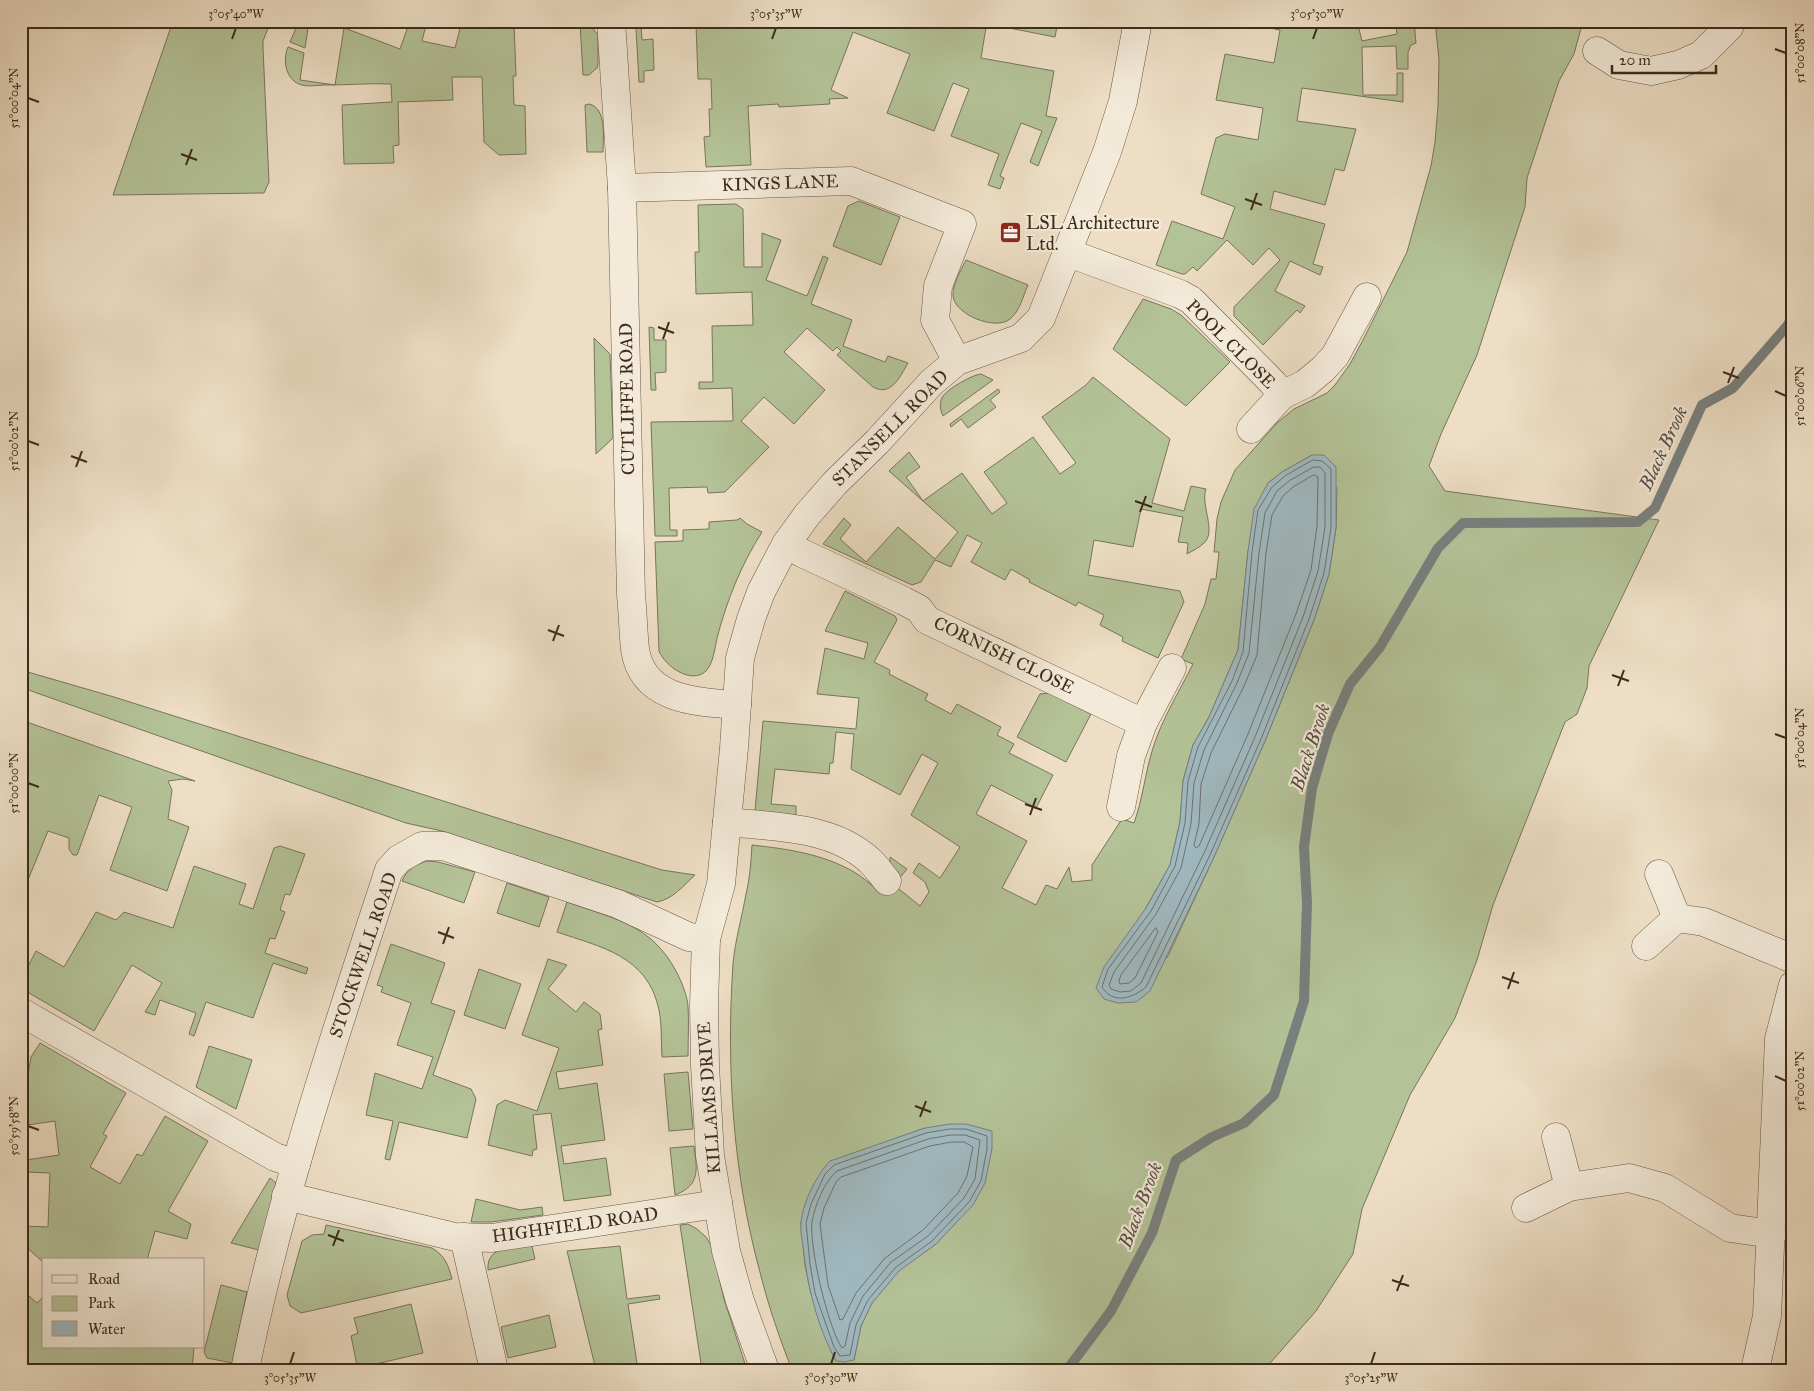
<svg xmlns="http://www.w3.org/2000/svg" width="1814" height="1391" font-family="'IM FELL Great Primer',serif">
<rect width="100%" height="100%" fill="#eddec5"/>
<filter id="stains"><feTurbulence type="fractalNoise" baseFrequency=".004" numOctaves="4"/><feColorMatrix values="0 0 0 0 .2 0 0 0 0 .09 0 0 0 0 .02 0 0 0 .5 -.17"/></filter>
<radialGradient id="worn" r=".72"><stop offset=".6" stop-color="#630" stop-opacity="0"/><stop offset="1" stop-color="#630" stop-opacity=".3"/></radialGradient>
<g fill="#b4c298" stroke="#78765a" fill-rule="evenodd">
<path d="M 173,21 L 271,21 L 263,41 L 263,48 L 269,182 L 264,193 L 113,195 Z"/>
<path d="M 299,21 L 326,21 L 400,49 L 410,21 L 427,21 L 422,41 L 455,48 L 462,21 L 509,21 L 510,24 L 514,23 L 516,76 L 513,76 L 514,105 L 525,106 L 526,154 L 499,155 L 484,142 L 482,77 L 452,77 L 453,100 L 398,102 L 399,145 L 393,146 L 394,163 L 344,164 L 342,105 L 392,102 L 391,84 C 370,83 347,85 326,85 C 318,85 309,87 302,85 C 286,81 282,61 288,47 L 304,53 L 300,80 L 335,85 L 344,28 L 309,22 L 305,48 L 290,42 Z"/>
<path d="M 707,21 L 987,21 L 981,58 L 1054,71 L 1046,116 L 1057,118 L 1038,166 L 1030,162 L 1042,131 L 1021,123 L 1000,176 L 1004,178 L 1000,189 L 988,185 L 999,154 L 951,136 L 969,89 L 953,83 L 934,131 L 887,113 L 910,54 L 853,32 L 831,90 L 848,98 L 829,99 L 830,104 L 779,107 L 778,104 L 748,106 L 751,165 L 706,167 L 704,137 L 710,136 L 709,109 L 712,109 L 711,79 L 698,79 L 696,25 L 707,24 Z"/>
<path d="M 1005,21 L 1058,21 L 1055,37 L 1004,27 Z"/>
<path d="M 1233,21 L 1357,21 L 1362,41 L 1397,34 L 1395,21 L 1414,21 L 1416,43 L 1411,45 L 1408,52 L 1408,69 L 1397,69 L 1396,46 L 1362,47 L 1363,95 L 1397,95 L 1397,73 L 1403,73 L 1403,102 L 1302,88 L 1297,121 L 1356,129 L 1344,171 L 1335,169 L 1325,205 L 1274,191 L 1270,209 L 1325,224 L 1313,264 L 1323,267 L 1320,275 L 1290,261 L 1275,291 L 1305,306 L 1300,313 L 1297,310 L 1263,345 L 1234,316 L 1234,307 L 1280,260 L 1269,248 L 1253,265 L 1227,240 L 1197,271 L 1193,267 L 1185,274 L 1182,274 L 1156,265 L 1172,221 L 1223,239 L 1235,207 L 1201,194 L 1216,138 L 1225,134 L 1258,140 L 1263,108 L 1216,100 L 1225,54 L 1274,63 L 1280,30 Z"/>
<path d="M 1435,21 L 1583,21 L 1574,54 L 1559,81 L 1527,178 L 1525,207 L 1477,355 L 1441,434 L 1429,466 L 1445,491 L 1659,520 L 1589,666 L 1587,688 L 1577,714 L 1565,722 L 1493,905 L 1477,960 L 1455,1018 L 1410,1095 L 1362,1209 L 1353,1254 L 1316,1311 L 1264,1370 L 792,1370 C 780,1339 769,1308 761,1276 C 733,1175 726,1069 733,964 C 735,941 742,917 746,894 C 750,878 751,861 752,845 C 788,849 823,854 854,872 C 863,877 871,885 879,891 L 890,864 L 890,857 L 907,869 L 894,885 L 920,906 L 929,892 L 925,882 L 913,873 L 919,863 L 940,878 L 960,847 L 911,815 L 938,763 L 922,754 L 900,795 L 851,769 L 854,734 L 836,732 L 833,763 L 830,763 L 829,774 L 775,769 L 771,804 L 796,806 L 796,816 L 755,811 L 763,721 L 856,729 L 859,698 L 817,694 L 825,648 L 864,659 L 868,643 L 825,631 L 845,591 L 895,616 L 897,620 L 874,662 L 890,670 L 889,674 L 928,694 L 925,700 L 951,714 L 957,704 L 1001,727 L 997,735 L 1014,744 L 1009,753 L 1053,775 L 1036,808 L 991,785 L 976,814 L 1027,841 L 1002,888 L 1036,905 L 1046,885 L 1057,889 L 1069,867 L 1072,882 L 1092,880 L 1092,865 L 1122,819 L 1134,823 C 1143,798 1145,773 1153,748 C 1162,719 1179,692 1193,664 L 1181,659 L 1205,604 L 1211,579 L 1216,579 L 1219,552 L 1214,552 L 1217,519 L 1221,502 L 1235,470 L 1278,422 L 1294,409 L 1327,393 L 1335,385 L 1350,364 L 1363,340 L 1407,252 L 1431,166 L 1435,142 L 1438,106 L 1439,60 ZM 1312,455 L 1337,488 L 1336,528 L 1329,574 L 1314,620 L 1265,741 L 1214,857 L 1167,958 L 1146,908 L 1170,865 L 1180,822 L 1183,781 L 1193,745 L 1209,717 L 1238,650 L 1248,551 L 1268,483 L 1282,472 ZM 925,1128 L 951,1227 L 936,1244 L 899,1270 L 872,1303 L 861,1326 L 854,1360 L 811,1294 L 805,1265 L 801,1222 L 883,1143 Z"/>
<path d="M 580,23 L 590,25 L 598,35 L 598,64 L 597,68 L 589,75 L 583,75 Z"/>
<path d="M 641,27 L 642,40 L 653,39 L 654,70 L 644,71 L 644,82 L 639,82 L 636,28 Z"/>
<path d="M 589,104 C 607,108 603,137 603,152 L 587,152 L 585,105 Z"/>
<path d="M 859,201 L 900,217 L 881,265 L 833,246 L 848,206 Z"/>
<path d="M 736,204 L 743,209 L 744,267 L 762,267 L 762,233 L 781,240 L 766,280 L 807,296 L 823,256 L 828,258 L 811,304 L 852,320 L 843,346 L 885,362 L 888,356 L 908,363 C 900,377 891,397 873,387 L 837,355 L 841,351 L 837,347 L 833,351 L 807,328 L 784,352 L 825,390 L 794,424 L 764,397 L 741,421 L 769,447 L 725,492 L 708,493 L 707,487 L 669,488 L 670,530 L 677,530 L 677,536 L 655,536 L 651,422 L 733,421 L 732,388 L 699,389 L 699,382 L 713,382 L 712,326 L 753,325 L 752,292 L 696,294 L 695,252 L 699,252 L 698,205 Z"/>
<path d="M 966,260 L 1028,285 C 1023,296 1020,311 1010,319 C 996,331 955,315 953,296 C 952,285 961,270 966,260 Z"/>
<path d="M 1143,299 L 1171,309 L 1181,315 L 1230,362 L 1186,406 L 1113,349 Z"/>
<path d="M 649,327 L 654,328 L 654,340 L 666,340 L 666,372 L 655,373 L 656,390 L 651,390 Z"/>
<path d="M 594,338 L 610,354 L 613,438 L 596,454 Z"/>
<path d="M 981,374 L 993,380 L 943,416 C 940,410 939,402 943,396 C 949,388 972,375 981,374 Z"/>
<path d="M 1093,377 L 1170,439 L 1152,503 L 1184,511 L 1191,486 L 1206,489 C 1200,505 1217,531 1204,543 C 1199,548 1192,551 1187,554 L 1188,543 L 1178,542 L 1183,517 L 1141,509 L 1133,547 L 1094,540 L 1088,575 L 1180,591 L 1184,602 L 1158,658 L 1122,641 L 1123,637 L 1100,625 L 1104,615 L 1078,602 L 1076,606 L 1029,582 L 1030,580 L 1011,569 L 1005,580 L 971,562 L 982,543 L 967,535 L 951,567 L 935,560 L 921,582 L 912,585 L 823,544 L 844,518 L 851,525 L 840,539 L 866,562 L 898,527 L 935,559 L 958,532 L 889,471 L 909,452 L 920,467 L 906,477 L 923,501 L 962,473 L 992,514 L 1007,503 L 984,472 L 1033,437 L 1060,474 L 1076,463 L 1042,417 L 1086,385 Z"/>
<path d="M 998,389 L 1000,392 L 990,400 L 996,407 L 968,428 L 961,419 L 951,427 L 950,424 Z"/>
<path d="M 740,518 L 747,524 L 762,532 C 741,565 727,600 717,638 C 715,648 713,664 706,671 C 691,685 665,666 659,651 L 655,542 L 683,541 L 683,530 L 709,529 L 709,522 L 737,520 Z"/>
<path d="M 21,670 L 114,697 L 662,870 L 695,875 C 683,886 673,899 657,902 L 442,831 L 406,823 L 34,692 L 21,687 Z"/>
<path d="M 1049,693 L 1091,714 L 1066,762 L 1017,737 L 1040,694 Z"/>
<path d="M 21,720 L 195,781 L 183,779 L 168,781 L 172,790 L 168,819 L 189,827 L 167,891 L 110,870 L 132,807 L 99,795 L 77,855 L 73,855 L 69,849 L 69,838 L 48,831 L 21,897 Z"/>
<path d="M 280,846 L 305,854 L 290,895 L 285,894 L 280,910 L 285,912 L 275,939 L 270,938 L 265,953 L 308,968 L 306,974 L 273,963 L 253,1018 L 206,1002 L 194,1036 L 189,1034 L 196,1013 L 160,1000 L 155,1015 L 145,1012 L 162,983 L 132,965 L 94,1031 L 29,993 C 17,980 30,964 36,951 L 64,967 L 96,912 L 116,920 L 124,912 L 173,928 L 194,866 L 246,884 L 239,904 L 253,909 L 274,848 Z"/>
<path d="M 428,861 L 438,862 L 475,872 L 464,903 L 402,881 C 407,869 416,864 428,861 Z"/>
<path d="M 507,883 L 549,897 L 539,927 L 497,913 Z"/>
<path d="M 567,902 C 614,919 652,924 677,973 C 682,983 687,995 688,1006 C 689,1022 688,1040 688,1056 L 662,1057 C 661,1041 662,1025 659,1010 C 648,956 601,947 557,932 Z"/>
<path d="M 391,944 L 445,963 L 431,1003 L 455,1011 L 433,1075 L 471,1089 L 476,1099 L 467,1138 L 399,1122 L 390,1160 L 385,1159 L 393,1121 L 366,1115 L 375,1073 L 422,1089 L 433,1057 L 397,1045 L 411,1003 L 381,992 L 383,987 L 377,985 Z"/>
<path d="M 548,959 L 567,965 L 548,989 L 576,1012 L 584,1002 L 600,1014 L 602,1029 L 598,1030 L 603,1065 L 556,1072 L 559,1089 L 597,1083 L 605,1140 L 561,1146 L 564,1164 L 606,1158 L 611,1195 L 564,1201 L 551,1113 L 533,1115 L 537,1149 L 533,1150 L 532,1156 L 488,1145 L 497,1105 L 505,1100 L 537,1111 L 559,1048 L 522,1035 Z"/>
<path d="M 479,969 L 521,984 L 505,1029 L 464,1015 Z"/>
<path d="M 40,1043 L 126,1093 L 103,1134 L 107,1136 L 90,1167 L 120,1184 L 137,1154 L 142,1156 L 165,1116 L 208,1141 L 168,1211 L 191,1224 L 187,1239 L 155,1231 L 147,1260 L 44,1260 L 44,1263 L 24,1245 L 24,1226 L 48,1227 L 50,1173 L 26,1172 L 26,1160 L 59,1155 L 55,1121 L 21,1126 L 21,1117 L 31,1057 Z"/>
<path d="M 209,1046 L 252,1060 L 236,1109 L 196,1087 Z"/>
<path d="M 688,1072 L 693,1129 L 669,1131 L 664,1074 Z"/>
<path d="M 694,1146 C 697,1169 701,1185 675,1195 L 670,1148 Z"/>
<path d="M 270,1178 L 276,1183 L 259,1250 L 231,1243 Z"/>
<path d="M 476,1199 L 520,1210 L 542,1207 L 543,1215 L 491,1222 L 471,1222 Z"/>
<path d="M 688,1224 L 697,1229 L 706,1237 L 712,1247 L 724,1299 L 747,1370 L 702,1370 L 680,1225 Z"/>
<path d="M 326,1225 L 432,1248 C 445,1256 448,1264 452,1279 L 301,1313 L 290,1306 L 287,1295 L 302,1241 L 312,1235 L 324,1234 Z"/>
<path d="M 532,1246 L 535,1259 L 488,1270 C 486,1245 514,1248 532,1246 Z"/>
<path d="M 620,1246 L 627,1299 L 659,1295 L 660,1299 L 628,1304 L 638,1370 L 596,1370 L 567,1251 Z"/>
<path d="M 221,1285 L 247,1292 L 232,1363 L 207,1358 L 204,1352 Z"/>
<path d="M 21,1289 L 37,1303 L 44,1296 L 44,1347 L 194,1347 L 192,1370 L 21,1370 Z"/>
<path d="M 411,1304 L 423,1353 L 376,1364 L 377,1370 L 358,1370 L 351,1336 L 358,1333 L 354,1318 Z"/>
<path d="M 549,1315 L 556,1347 L 508,1358 L 501,1327 Z"/>
</g>
<g fill="#9fb9c0" stroke="#78807e">
<path d="M 1312,455 L 1324,455 L 1336,467 L 1336,528 L 1329,574 L 1314,620 L 1265,741 L 1214,857 L 1150,991 L 1136,1002 L 1118,1003 L 1104,999 L 1096,988 L 1104,967 L 1146,908 L 1170,865 L 1180,822 L 1183,781 L 1193,745 L 1209,717 L 1238,650 L 1248,551 L 1254,509 L 1268,483 L 1282,472 Z"/>
<path d="M 950,1124 L 966,1124 L 992,1131 L 992,1149 L 985,1183 L 973,1205 L 936,1244 L 899,1271 L 872,1303 L 861,1326 L 854,1360 L 844,1362 L 836,1361 C 817,1326 807,1285 803,1246 C 802,1239 800,1230 801,1223 C 802,1204 817,1174 830,1161 L 925,1128 Z"/>
</g>
<g fill="none" stroke-linecap="round" stroke-linejoin="round">
<g stroke="#6e726e" stroke-width="1">
<path d="M 1313,460 L 1322,461 L 1331,469 L 1331,528 L 1324,573 L 1309,619 L 1261,739 L 1210,855 L 1146,987 C 1133,998 1113,1005 1102,987 L 1108,969 L 1151,911 L 1175,866 L 1185,823 L 1188,781 L 1198,747 L 1232,681 L 1243,652 L 1252,552 L 1258,510 L 1272,487 L 1285,476 Z"/>
<path d="M 1314,467 L 1320,467 L 1325,473 L 1325,527 L 1318,571 L 1303,617 L 1255,737 L 1204,853 L 1141,983 L 1131,991 L 1120,992 L 1111,989 L 1109,985 L 1114,972 L 1156,914 L 1181,868 L 1191,824 L 1194,783 L 1204,750 L 1237,683 L 1249,653 L 1259,553 L 1265,513 L 1277,491 L 1289,481 Z"/>
<path d="M 1314,475 L 1318,477 L 1317,526 L 1311,570 L 1296,614 L 1248,734 L 1199,846 L 1196,848 L 1194,845 L 1199,824 L 1201,784 L 1211,753 L 1244,686 L 1257,655 L 1266,553 L 1272,515 L 1283,496 L 1293,487 Z"/>
<path d="M 1156,928 L 1158,932 L 1135,978 L 1129,983 L 1120,984 L 1119,981 L 1121,975 Z"/>
<path d="M 950,1129 L 966,1129 L 987,1136 L 987,1149 L 981,1181 L 969,1202 L 932,1241 L 896,1267 L 868,1300 L 856,1325 L 850,1355 L 840,1356 L 834,1347 L 815,1293 L 810,1264 L 806,1223 L 811,1204 L 825,1174 L 834,1165 L 926,1133 Z"/>
<path d="M 951,1135 L 965,1135 L 980,1140 L 975,1179 L 964,1198 L 928,1236 L 891,1262 L 863,1296 L 850,1323 L 845,1346 L 842,1348 C 828,1328 809,1246 812,1222 C 815,1205 824,1182 837,1171 L 928,1139 Z"/>
<path d="M 952,1142 L 964,1142 L 973,1147 L 967,1176 L 958,1193 L 923,1230 L 885,1258 L 856,1293 L 843,1319 L 840,1320 L 828,1285 L 820,1224 L 824,1208 L 836,1182 L 841,1177 L 930,1146 Z"/>
</g>
<path stroke="#78807e" stroke-width="10" d="M 1067,1370 L 1111,1311 L 1152,1233 L 1176,1160 L 1212,1137 L 1244,1123 L 1274,1095 L 1304,1001 L 1307,903 L 1304,847 L 1312,788 L 1328,734 L 1350,684 L 1380,647 L 1438,548 L 1463,523 L 1638,522 L 1655,508 L 1702,405 L 1733,388 L 1787,326 L 1793,316"/>
<defs>
<g id="minor">
<path d="M 611,21 L 622,188 L 631,595 C 633,613 633,631 635,649 C 642,700 696,702 737,705"/>
<path d="M 1597,51 L 1619,65 L 1651,71 L 1678,65 L 1701,55 L 1729,27 L 1732,21"/>
<path d="M 622,188 L 851,181 L 962,224 L 938,286 L 935,320 L 957,361"/>
<path d="M 1066,252 L 1180,294 L 1191,300 L 1273,383 L 1282,395"/>
<path d="M 1251,429 L 1282,395 L 1305,384 L 1323,369 L 1335,356 L 1367,297"/>
<path d="M 786,544 L 802,553 L 904,601 L 919,609 L 927,620 L 1143,723"/>
<path d="M 1121,807 L 1131,756 L 1143,723 L 1172,668"/>
<path d="M 727,822 C 775,827 832,826 869,860 C 876,866 881,874 887,881"/>
<path d="M 1677,918 L 1704,922 L 1793,959"/>
<path d="M 1646,946 L 1677,918 L 1659,874"/>
<path d="M 21,1012 L 275,1157 L 296,1164"/>
<path d="M 1556,1137 L 1569,1187"/>
<path d="M 286,1196 L 455,1237 L 492,1238 L 704,1206 L 718,1202"/>
<path d="M 1526,1208 L 1569,1187 L 1629,1178 L 1665,1188 L 1730,1228 L 1772,1234"/>
<path d="M 464,1237 L 494,1370"/>
<path d="M 245,1370 C 279,1200 335,1035 389,870 L 399,859 L 422,846 L 443,846 L 618,904 L 689,937 L 706,939"/>
<path d="M 765,1370 L 740,1301 L 726,1251 L 710,1156 L 705,1065 L 704,1005 L 706,939 L 721,884 L 734,748 L 740,658 L 751,619 L 761,592 L 786,544 L 807,515 L 835,483 L 877,442 L 931,383 L 957,361 L 1021,338 L 1041,318 L 1107,152 L 1123,101 L 1138,21"/>
<path d="M 1755,1370 L 1767,1316 L 1779,1039 L 1793,985"/>
</g>
</defs>
<use href="#minor" stroke="#695846" stroke-width="29"/>
<use href="#minor" stroke="#f3ead9" stroke-width="28"/>
</g>
<path fill="none" stroke="#3d2b1b" stroke-width="2" d="M 232,39 L 236,28M 772,39 L 776,28M 1313,39 L 1317,28M 1775,49 L 1786,53M 28,98 L 39,102M 181,154 L 197,160M 186,165 L 192,149M 1245,199 L 1262,205M 1251,210 L 1257,193M 658,327 L 674,333M 663,339 L 669,322M 1723,372 L 1739,378M 1728,383 L 1734,367M 1775,391 L 1786,396M 28,441 L 39,445M 71,456 L 87,462M 76,467 L 82,451M 1135,501 L 1152,507M 1140,512 L 1146,496M 548,630 L 564,636M 553,641 L 559,625M 1612,675 L 1629,681M 1618,686 L 1624,670M 1775,734 L 1786,738M 28,783 L 39,787M 1025,804 L 1042,810M 1030,815 L 1036,798M 438,932 L 454,938M 443,944 L 449,927M 1502,977 L 1519,983M 1508,989 L 1514,972M 1775,1076 L 1786,1081M 915,1106 L 931,1112M 920,1117 L 926,1101M 28,1126 L 39,1130M 328,1235 L 344,1241M 333,1246 L 339,1230M 1392,1280 L 1409,1286M 1397,1291 L 1403,1275M 290,1364 L 294,1352M 831,1364 L 835,1352M 1371,1364 L 1375,1352"/>
<defs>
<symbol id="office-square" viewBox="-11 -11 22 22"><rect x="-9" y="-9" width="18" height="18" rx="4" fill="#8f2418" stroke="#f3ead9"/><path d="M-6-3h4V-5.5h4V-3h4V5H-6ZM-1-4.5V-3h2v-1.5ZM-6 0V1H6V0Z" fill="#fff"/></symbol>
</defs>
<g fill-rule="evenodd">
<use href="#office-square" x="998" y="220" width="25" height="25"/>
</g>
<g text-anchor="middle" dominant-baseline="central" stroke-width="4.5" stroke-linejoin="round" paint-order="stroke">
<g font-size="18" fill="#3d2b1b" stroke="#f3ead9">
<text transform="translate(780 183) rotate(-2)">KINGS LANE</text>
<text transform="translate(1231 344) rotate(45)">POOL CLOSE</text>
<text transform="translate(627 399) rotate(-91)">CUTLIFFE ROAD</text>
<text transform="translate(890 428) rotate(-45)">STANSELL ROAD</text>
<text transform="translate(1004 655) rotate(26)">CORNISH CLOSE</text>
<text transform="translate(363 955) rotate(-71)">STOCKWELL ROAD</text>
<text transform="translate(709 1098) rotate(-94)">KILLAMS DRIVE</text>
<text transform="translate(575 1225) rotate(-8)">HIGHFIELD ROAD</text>
</g>
<g font-size="18" fill="#3d2b1b" stroke="#f3ead9" text-anchor="start">
<text x="1026" y="223">LSL Architecture<tspan x="1026" dy="21">Ltd.</tspan></text>
</g>
<g font-size="19" font-style="italic" fill="#564e44" stroke="#f3ead9">
<text transform="translate(1663 448) rotate(-65)">Black Brook</text>
<text transform="translate(1310 747) rotate(-72)">Black Brook</text>
<text transform="translate(1140 1205) rotate(-69)">Black Brook</text>
</g>
</g>
<rect width="1814" height="1391" fill="none" stroke="#eddec5" stroke-width="55"/>
<rect x="42" y="1258" width="162" height="90" fill="#f3ead9" stroke="#aa9e8d"/>
<rect x="52" y="1275" width="25" height="8" fill="#f3ead9" stroke="#aa9e8d"/>
<text x="88" y="1284" font-size="15" fill="#3d2b1b">Road</text>
<rect x="52" y="1296" width="25" height="15" fill="#b4c298" stroke="#aa9e8d"/>
<text x="88" y="1308" font-size="15" fill="#3d2b1b">Park</text>
<rect x="52" y="1321" width="25" height="15" fill="#9fb9c0" stroke="#aa9e8d"/>
<text x="88" y="1334" font-size="15" fill="#3d2b1b">Water</text>
<path d="M1612 65v8h104v-8" fill="none" stroke="#3d2b1b" stroke-width="2.5"/>
<text x="1619" y="65" font-size="15" fill="#3d2b1b" stroke="#f3ead9" stroke-width="4" paint-order="stroke">20 m</text>
<rect x="28" y="28" width="1758" height="1336" fill="none" stroke="#3d2b1b" stroke-width="2"/>
<g font-size="12" text-anchor="middle" fill="#3d2b1b">
<text x="236" y="18">3°05'40"W</text>
<text x="776" y="18">3°05'35"W</text>
<text x="1317" y="18">3°05'30"W</text>
<text transform="translate(1800 53) rotate(-90)" y="4">51°00'08"N</text>
<text transform="translate(14 98) rotate(-90)" y="4">51°00'04"N</text>
<text transform="translate(1800 396) rotate(-90)" y="4">51°00'06"N</text>
<text transform="translate(14 441) rotate(-90)" y="4">51°00'02"N</text>
<text transform="translate(1800 738) rotate(-90)" y="4">51°00'04"N</text>
<text transform="translate(14 783) rotate(-90)" y="4">51°00'00"N</text>
<text transform="translate(1800 1081) rotate(-90)" y="4">51°00'02"N</text>
<text transform="translate(14 1126) rotate(-90)" y="4">50°59'58"N</text>
<text x="290" y="1382">3°05'35"W</text>
<text x="831" y="1382">3°05'30"W</text>
<text x="1371" y="1382">3°05'25"W</text>
</g>
<rect width="100%" height="100%" filter="url(#stains)"/>
<rect width="100%" height="100%" fill="url(#worn)"/>
</svg>
